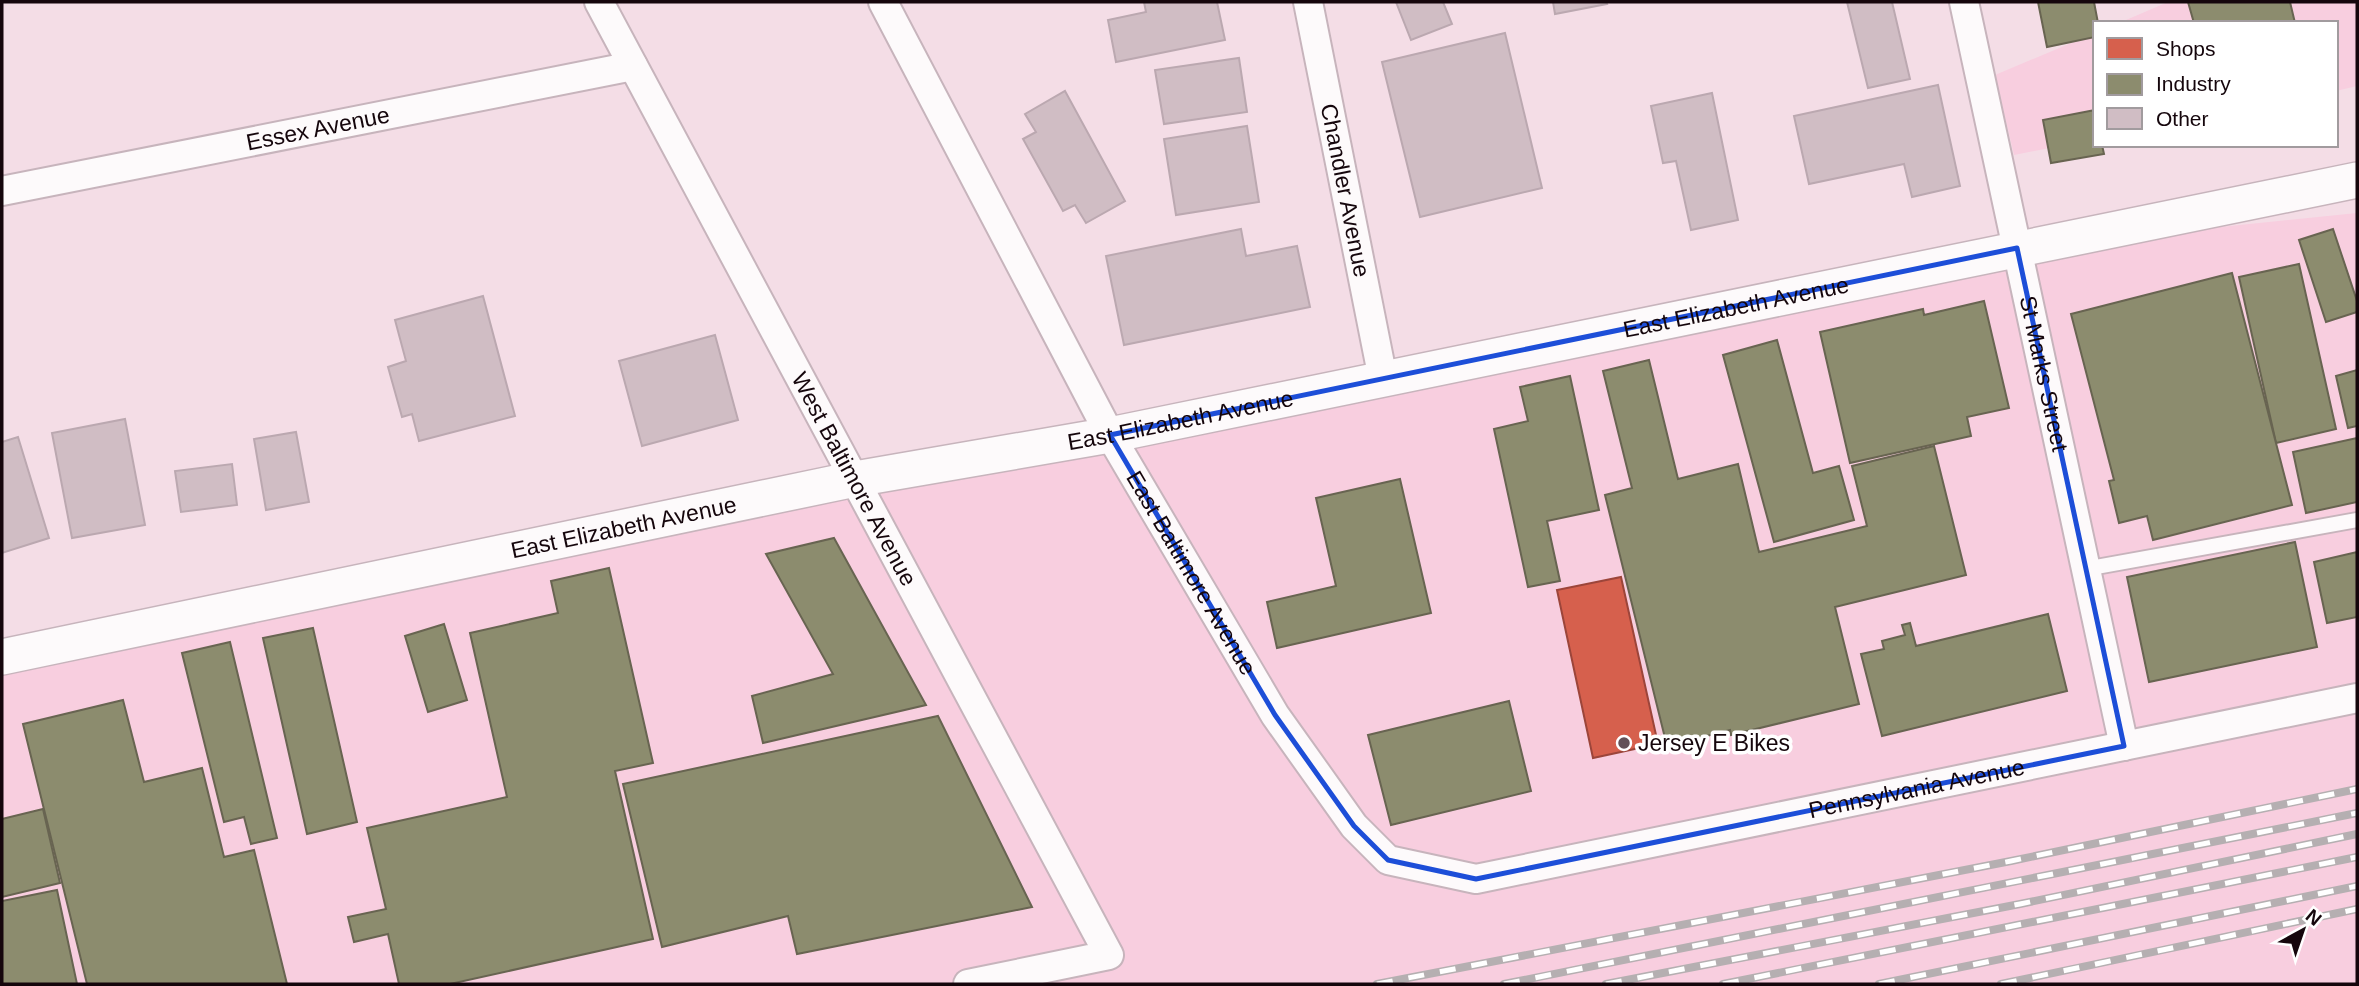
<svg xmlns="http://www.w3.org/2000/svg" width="2359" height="986" font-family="Arial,sans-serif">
<rect width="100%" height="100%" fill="#f4dde6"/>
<g fill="#f8cedf">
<path d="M 2168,2 L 2357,2 L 2357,86 L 2336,91 L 2336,23 L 2119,23 Z"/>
<path d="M 2095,33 L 2095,139 L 2014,155 L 1995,75 Z"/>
<path d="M 2357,213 L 2357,984 L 2,984 L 2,659 L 2017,248 Z"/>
</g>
<path fill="#d6604d" stroke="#9c453a" stroke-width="2" d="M 1621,577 L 1658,744 L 1593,758 L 1557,590 Z"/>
<g fill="#8c8c6e" stroke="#686451" stroke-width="2">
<path d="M 2038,2 L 2094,2 L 2098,23 L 2095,23 L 2095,37 L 2047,47 Z"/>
<path d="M 2188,2 L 2290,2 L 2295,23 L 2194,23 Z"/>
<path d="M 2095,110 L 2095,145 L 2102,145 L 2104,154 L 2051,163 L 2043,120 Z"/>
<path d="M 2333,229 L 2357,301 L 2357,312 L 2326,322 L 2299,240 Z"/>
<path d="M 2299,264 L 2336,429 L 2276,443 L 2239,277 Z"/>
<path d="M 2232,273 L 2292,505 L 2153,540 L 2147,516 L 2119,523 L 2109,481 L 2114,480 L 2071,314 Z"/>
<path d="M 1984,301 L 2009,408 L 1967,417 L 1971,436 L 1850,463 L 1820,332 L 1923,309 L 1924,315 Z"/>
<path d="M 1777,340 L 1813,473 L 1839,466 L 1854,520 L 1774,542 L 1723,355 Z"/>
<path d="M 1649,360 L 1678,479 L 1738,464 L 1759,552 L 1867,526 L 1852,466 L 1934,446 L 1966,575 L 1835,607 L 1859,704 L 1731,735 L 1730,730 L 1667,746 L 1605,495 L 1632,488 L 1603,371 Z"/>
<path d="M 2357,370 L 2357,426 L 2348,428 L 2336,376 Z"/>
<path d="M 1570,376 L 1599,510 L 1547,521 L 1560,581 L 1528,587 L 1494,429 L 1528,421 L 1520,387 Z"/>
<path d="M 2357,438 L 2357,502 L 2306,513 L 2293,452 Z"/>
<path d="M 1400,479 L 1431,613 L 1277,648 L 1267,602 L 1336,586 L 1316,498 Z"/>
<path d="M 834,538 L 926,705 L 763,743 L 752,696 L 833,674 L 766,554 Z"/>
<path d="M 2295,542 L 2317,647 L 2149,682 L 2127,577 Z"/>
<path d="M 2357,552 L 2357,617 L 2327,623 L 2314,562 Z"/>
<path d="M 609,568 L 653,763 L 615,771 L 653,939 L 450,984 L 399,984 L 388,934 L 354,942 L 348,917 L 386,909 L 367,828 L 507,797 L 470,633 L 558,613 L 551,581 Z"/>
<path d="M 2048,614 L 2067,691 L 1882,736 L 1861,654 L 1884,649 L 1882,641 L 1905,635 L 1902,625 L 1910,623 L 1916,646 Z"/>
<path d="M 444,624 L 467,700 L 428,712 L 405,636 Z"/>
<path d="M 313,628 L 357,822 L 307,834 L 263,638 Z"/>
<path d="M 230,642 L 277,838 L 251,844 L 244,817 L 224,822 L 182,653 Z"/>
<path d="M 123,700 L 144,782 L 202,768 L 224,857 L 254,850 L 287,984 L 87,984 L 23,724 Z"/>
<path d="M 1509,701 L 1531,791 L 1391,825 L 1368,735 Z"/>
<path d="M 938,716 L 1032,907 L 797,954 L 788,916 L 662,947 L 623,784 Z"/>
<path d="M 43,809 L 60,883 L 2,897 L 2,816 L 2,819 Z"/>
<path d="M 57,890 L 77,984 L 2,984 L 2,901 Z"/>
</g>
<g fill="#d0bdc4" stroke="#bba8b0" stroke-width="2">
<path d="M 1144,2 L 1217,2 L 1225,40 L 1116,62 L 1108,20 L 1146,12 Z"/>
<path d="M 1396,2 L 1443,2 L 1452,24 L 1411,40 Z"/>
<path d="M 1553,2 L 1606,2 L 1607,4 L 1555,14 Z"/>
<path d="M 1847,2 L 1892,2 L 1910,79 L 1868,88 Z"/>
<path d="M 1505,33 L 1542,188 L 1420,217 L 1382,62 Z"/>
<path d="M 1239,58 L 1247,112 L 1164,124 L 1155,70 Z"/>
<path d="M 1938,85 L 1960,186 L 1912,197 L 1904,164 L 1809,184 L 1794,116 Z"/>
<path d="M 1065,91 L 1125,201 L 1086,223 L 1075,205 L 1063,211 L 1023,139 L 1036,132 L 1025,114 Z"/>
<path d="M 1712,93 L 1738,220 L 1691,230 L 1676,161 L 1663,163 L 1651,106 Z"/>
<path d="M 1247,126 L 1259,202 L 1176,215 L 1164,139 Z"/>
<path d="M 1241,229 L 1246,256 L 1297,246 L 1310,307 L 1124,345 L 1106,256 Z"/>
<path d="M 483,296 L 515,416 L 419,441 L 412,414 L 402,417 L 388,367 L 406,361 L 395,320 Z"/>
<path d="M 715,335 L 738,420 L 642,446 L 619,361 Z"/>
<path d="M 125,419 L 145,525 L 72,538 L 52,433 Z"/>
<path d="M 296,432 L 309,502 L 266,510 L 254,439 Z"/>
<path d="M 18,437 L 49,538 L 2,553 L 2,442 Z"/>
<path d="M 232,464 L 237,505 L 181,512 L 175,471 Z"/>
</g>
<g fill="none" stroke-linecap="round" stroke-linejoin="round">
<defs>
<path id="service" d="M 2085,569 L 2357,520"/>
<g id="minor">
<path id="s1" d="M 599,2 L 1109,955 L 968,984"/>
<path id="s2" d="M 883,2 L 1110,435 L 1275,715 L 1354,826 L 1388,860 L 1476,879 L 2357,698"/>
<path id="s3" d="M 1308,2 L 1383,379"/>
<path id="s4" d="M 1964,2 L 2124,746"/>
<path id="s5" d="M 2,191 L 633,66"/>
</g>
<g id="tertiary">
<path id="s6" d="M 2,657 L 855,479 L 1110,435 L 2357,180"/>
</g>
</defs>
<use href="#service" stroke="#c7b4bc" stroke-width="18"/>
<use href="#minor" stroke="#c7b4bc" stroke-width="32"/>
<use href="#tertiary" stroke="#c7b4bc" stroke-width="38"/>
<use href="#service" stroke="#fdfafb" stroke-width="14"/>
<use href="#minor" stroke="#fdfafb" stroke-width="28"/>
<use href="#tertiary" stroke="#fdfafb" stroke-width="35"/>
<defs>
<g id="rail">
<path d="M 1377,984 L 2011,861 L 2357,789"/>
<path d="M 1504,984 L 2357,813"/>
<path d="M 1606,984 L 2020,904 L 2357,834"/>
<path d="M 1723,984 L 2357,857"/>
<path d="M 1879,984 L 2357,886"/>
<path d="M 2001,984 L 2357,909"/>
</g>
</defs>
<use href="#rail" stroke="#b5afb1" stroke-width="8"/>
<use href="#rail" stroke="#fff" stroke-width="5" stroke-dasharray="16" stroke-linecap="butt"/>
</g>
<path fill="none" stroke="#1d4ed8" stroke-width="5" stroke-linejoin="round" d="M 2017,248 L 2124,746 L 1476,879 L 1388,860 L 1354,826 L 1275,715 L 1110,435 Z"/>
<circle fill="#635158" stroke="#fff" stroke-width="2.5" cx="1624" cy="743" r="7"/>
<g text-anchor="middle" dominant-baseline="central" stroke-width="7" stroke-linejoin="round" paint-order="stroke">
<g font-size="23" fill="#15060c" stroke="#fff">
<text stroke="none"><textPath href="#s5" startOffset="322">Essex Avenue</textPath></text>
<text stroke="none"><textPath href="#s3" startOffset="192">Chandler Avenue</textPath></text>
<text stroke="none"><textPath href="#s6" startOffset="1769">East Elizabeth Avenue</textPath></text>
<text stroke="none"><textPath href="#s4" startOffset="380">St Marks Street</textPath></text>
<text stroke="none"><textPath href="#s6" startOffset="1202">East Elizabeth Avenue</textPath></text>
<text stroke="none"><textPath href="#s1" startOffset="541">West Baltimore Avenue</textPath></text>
<text stroke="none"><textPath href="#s6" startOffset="635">East Elizabeth Avenue</textPath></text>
<text stroke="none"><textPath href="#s2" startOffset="649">East Baltimore Avenue</textPath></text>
<text stroke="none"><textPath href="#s2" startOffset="1538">Pennsylvania Avenue</textPath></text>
</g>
<g font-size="23" fill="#15060c" stroke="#fff" text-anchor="start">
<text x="1638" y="743">Jersey E Bikes</text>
</g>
</g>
<rect width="2359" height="986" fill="none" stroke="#15060c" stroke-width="7"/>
<rect x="2093" y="21" width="245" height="126" fill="#ffffff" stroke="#a19b9e" stroke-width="2"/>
<rect x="2107" y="38" width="35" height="21" fill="#d6604d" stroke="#a19b9e" stroke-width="2"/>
<text x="2156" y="56" font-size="21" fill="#15060c">Shops</text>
<rect x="2107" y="74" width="35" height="21" fill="#8c8c6e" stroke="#a19b9e" stroke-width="2"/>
<text x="2156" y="91" font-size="21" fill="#15060c">Industry</text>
<rect x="2107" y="108" width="35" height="21" fill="#d0bdc4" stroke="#a19b9e" stroke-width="2"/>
<text x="2156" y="126" font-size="21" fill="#15060c">Other</text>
<g transform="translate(2303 930) rotate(40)" stroke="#ffffff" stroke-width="5" paint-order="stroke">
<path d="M0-5L12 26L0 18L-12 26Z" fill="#15060c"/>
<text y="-10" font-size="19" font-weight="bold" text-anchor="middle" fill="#15060c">N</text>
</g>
</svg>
